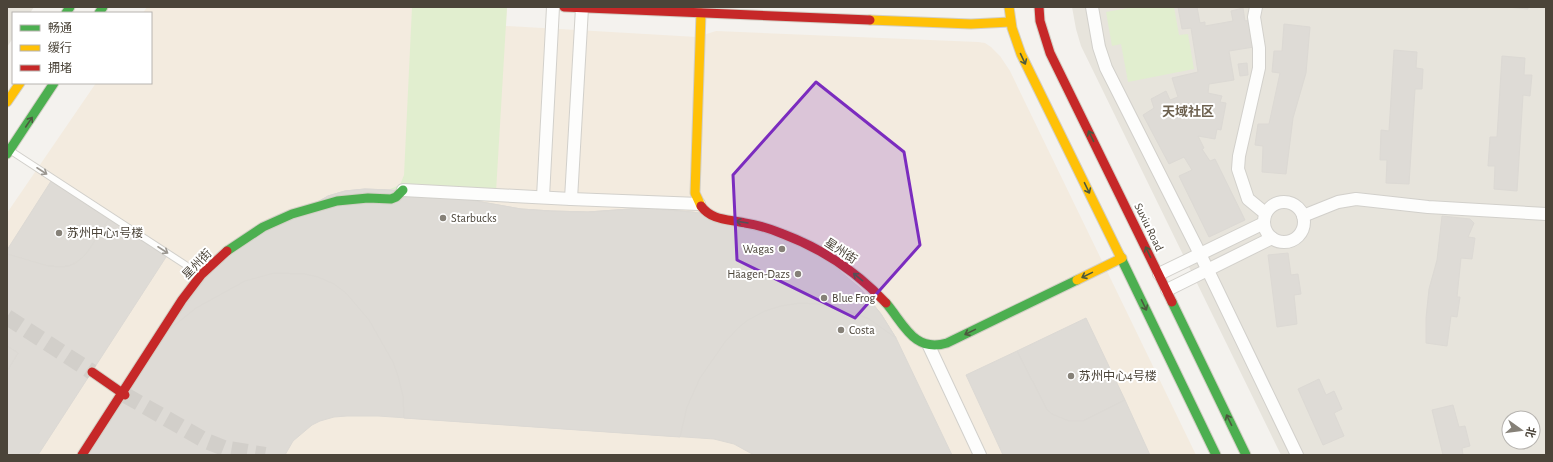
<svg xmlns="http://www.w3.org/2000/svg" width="1553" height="462" font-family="'Alegreya Sans','Noto Sans SC',sans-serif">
<rect width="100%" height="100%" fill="#f4f2ee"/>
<g fill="#e7e4dc" fill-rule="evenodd">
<path d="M 7,7 L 34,7 L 30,13 L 13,13 L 13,38 L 7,47 Z"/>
<path d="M 1072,7 L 1546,7 L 1546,455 L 1281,455 L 1081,46 L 1076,29 ZM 1509,418 L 1533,418 L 1533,442 L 1509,442 Z"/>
</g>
<path fill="#f3ebdf" d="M 147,7 L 507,7 L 506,26 L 697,37 L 716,31 L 978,42 L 985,43 L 991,47 L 1000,56 L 1010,71 L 1196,455 L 7,455 L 7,213 L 96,83 L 151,83 L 151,13 L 143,13 Z"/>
<g fill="#e1eecf">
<path d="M 412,7 L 507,7 L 496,192 L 390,189 L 400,185 L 404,175 Z"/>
<path d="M 1134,7 L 1174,7 L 1179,35 L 1188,34 L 1194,69 L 1128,82 L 1121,44 L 1112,46 L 1106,12 Z"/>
</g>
<g fill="#dedbd6" stroke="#dcd9d4">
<path d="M 1178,7 L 1197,7 L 1200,23 L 1205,22 L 1205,26 L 1233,21 L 1231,11 L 1243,8 L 1245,21 L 1250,20 L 1254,47 L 1229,51 L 1234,80 L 1209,84 L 1208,93 L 1222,96 L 1220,102 L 1226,103 L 1221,130 L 1217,129 L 1215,139 L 1198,136 L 1204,148 L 1202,149 L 1210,161 L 1215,159 L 1245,220 L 1209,237 L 1179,176 L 1192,170 L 1184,157 L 1169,164 L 1143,115 L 1154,108 L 1151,99 L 1166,91 L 1170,100 L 1178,97 L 1172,78 L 1198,72 L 1191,28 L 1182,29 Z"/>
<path d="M 1506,7 L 1528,7 L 1528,9 Z"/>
<path d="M 1284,24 L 1310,27 L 1306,73 L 1293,118 L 1286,174 L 1262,172 L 1263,146 L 1255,145 L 1258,124 L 1269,124 L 1280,73 L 1272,72 L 1274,51 L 1282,51 Z"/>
<path d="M 1394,50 L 1417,52 L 1416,68 L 1423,69 L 1422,89 L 1415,89 L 1409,184 L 1386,183 L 1387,160 L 1380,160 L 1381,130 L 1389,131 Z"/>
<path d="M 1502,56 L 1525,58 L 1524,75 L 1532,75 L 1530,96 L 1523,95 L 1517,191 L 1494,189 L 1495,166 L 1488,166 L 1490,137 L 1497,137 Z"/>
<path d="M 1247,63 L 1248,75 L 1240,76 L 1238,64 Z"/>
<path d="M 53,178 L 111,216 L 83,258 L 69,266 L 61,267 L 48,266 L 7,254 L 7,250 Z"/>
<path d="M 365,189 L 412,191 L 459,198 L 521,209 L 551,211 L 588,212 L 644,208 L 692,212 L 725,217 L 799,241 L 860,288 L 881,314 L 896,338 L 952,455 L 754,455 L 734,444 L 714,439 L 378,416 L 347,416 L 334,417 L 320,421 L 312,425 L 293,441 L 285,455 L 87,455 L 177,314 L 223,256 L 328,196 L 345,191 Z"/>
<path d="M 365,189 L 412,191 L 459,198 L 521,209 L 551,211 L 588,212 L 644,208 L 692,212 L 725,217 L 820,254 L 860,288 L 881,314 L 896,338 L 869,319 L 854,313 L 835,307 L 817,304 L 800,303 L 781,306 L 765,311 L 748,320 L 739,327 L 725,342 L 700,378 L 687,407 L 680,437 L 404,418 L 403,396 L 398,376 L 393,362 L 369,320 L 346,293 L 334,284 L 318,277 L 305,274 L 274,273 L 245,281 L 196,308 L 166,332 L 223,256 L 328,196 L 345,191 Z"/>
<path d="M 111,216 L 168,254 L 38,455 L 7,455 L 7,371 L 18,353 L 7,346 L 7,254 L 48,266 L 61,267 L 69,266 L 76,263 L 87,253 Z"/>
<path d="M 1442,216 L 1470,219 L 1474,223 L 1468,237 L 1475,238 L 1472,259 L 1461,258 L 1457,297 L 1460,297 L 1457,317 L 1451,316 L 1447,346 L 1426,343 L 1426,318 L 1429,289 L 1437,260 Z"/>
<path d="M 1288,253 L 1291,275 L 1298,274 L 1301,294 L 1294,295 L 1297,324 L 1277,327 L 1268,255 Z"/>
<path d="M 1086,318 L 1125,400 L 1083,421 L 1069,421 L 1056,417 L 1047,410 L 1017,351 Z"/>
<path d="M 7,346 L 18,353 L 7,371 Z"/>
<path d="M 1017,351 L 1047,410 L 1052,414 L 1069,421 L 1083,421 L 1125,400 L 1150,455 L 1003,455 L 966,375 Z"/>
<path d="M 1319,379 L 1326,395 L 1334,391 L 1342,409 L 1334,413 L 1344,436 L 1323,445 L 1298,389 Z"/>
<path d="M 1453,405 L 1459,427 L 1465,426 L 1470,446 L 1462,448 L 1463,455 L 1443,455 L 1432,410 Z"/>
</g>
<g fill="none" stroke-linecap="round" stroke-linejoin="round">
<g stroke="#d2cfca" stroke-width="16" stroke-dasharray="16 8" stroke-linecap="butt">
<path d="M 7,317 L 92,372"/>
<path d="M 125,395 L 206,441 L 224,448 L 265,455"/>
</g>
<defs>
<path id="lane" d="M 11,151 L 201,275"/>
<g id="street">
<path d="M 1092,7 L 1099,47 L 1106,68 L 1200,254 L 1297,455"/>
<path d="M 1256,7 L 1254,17 L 1259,48 L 1259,68 L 1239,156 L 1238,169 L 1248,199 L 1265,213"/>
<path d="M 403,190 L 571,199 L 699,204"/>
<path d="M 543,197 L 553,7"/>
<path d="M 571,199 L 582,8"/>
<circle cx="1284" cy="222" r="20"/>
<path d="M 1303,216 L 1338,202 L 1356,199 L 1428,207 L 1546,214"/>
<path d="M 1159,274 L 1264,223"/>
<path d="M 1167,290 L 1272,238"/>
<path d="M 929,346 L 980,455"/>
</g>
<g id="fast">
<path d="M 66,13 L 70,7"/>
<path d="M 99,13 L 103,7"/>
<path d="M 7,154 L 54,83"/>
<path d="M 227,251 L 263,227 L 292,214 L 337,201 L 368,198 L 391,199 L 396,197 L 403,190"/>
<path d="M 1120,256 L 1216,455"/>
<path d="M 1172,302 L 1246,455"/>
<path d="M 886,303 C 904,324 914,353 947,343 L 1077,280"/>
</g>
<g id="slow">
<path d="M 1009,7 L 1012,28 L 1021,54 L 1120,256"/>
<path d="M 701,13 L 695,193 L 701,206"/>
<path d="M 870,20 L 971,24 L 1010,22"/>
<path d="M 7,102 L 20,83"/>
<path d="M 1077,280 L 1122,258"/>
</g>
<g id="jam">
<path d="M 564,7 L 870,20"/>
<path d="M 1039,7 L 1040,21 L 1050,53 L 1172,302"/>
<path d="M 701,206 C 712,221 729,219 745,223 C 758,225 771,229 783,234 C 823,249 857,272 886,303"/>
<path d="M 92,372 L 125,395"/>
<path d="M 82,455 L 182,300 L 201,275 L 227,251"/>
</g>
</defs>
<use href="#lane" stroke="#d2d0cb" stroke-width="8"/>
<use href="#street" stroke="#d2d0cb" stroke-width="14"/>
<use href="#fast" stroke="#d3cfc5" stroke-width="11"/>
<use href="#slow" stroke="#d3cfc5" stroke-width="11"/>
<use href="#jam" stroke="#d3cfc5" stroke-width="11"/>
<use href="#lane" stroke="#fdfdfc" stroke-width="6"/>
<use href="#street" stroke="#fdfdfc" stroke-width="12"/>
<use href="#fast" stroke="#4caf50" stroke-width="9"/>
<use href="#slow" stroke="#ffc107" stroke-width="9"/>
<use href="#jam" stroke="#c62828" stroke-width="9"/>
</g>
<defs><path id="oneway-shaft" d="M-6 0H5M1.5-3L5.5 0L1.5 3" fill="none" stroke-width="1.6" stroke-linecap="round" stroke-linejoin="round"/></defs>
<g stroke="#4b593e">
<use href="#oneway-shaft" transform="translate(1023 59) rotate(65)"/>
<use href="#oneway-shaft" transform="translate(29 122) rotate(-56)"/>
<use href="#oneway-shaft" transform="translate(1091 136) rotate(-116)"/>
<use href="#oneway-shaft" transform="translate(1087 188) rotate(64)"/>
<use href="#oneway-shaft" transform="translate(742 222) rotate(-171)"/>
<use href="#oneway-shaft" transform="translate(1148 252) rotate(-116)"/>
<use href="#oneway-shaft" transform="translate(1087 275) rotate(154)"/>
<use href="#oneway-shaft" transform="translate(858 277) rotate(-141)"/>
<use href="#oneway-shaft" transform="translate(1144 305) rotate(64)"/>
<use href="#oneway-shaft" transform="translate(970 332) rotate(154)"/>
<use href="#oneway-shaft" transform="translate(1229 420) rotate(-116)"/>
</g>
<g stroke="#9b9791">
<use href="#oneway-shaft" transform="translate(42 171) rotate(33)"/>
<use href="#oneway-shaft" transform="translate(163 250) rotate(33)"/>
</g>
<path fill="#7b2cbf" fill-opacity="0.2" stroke="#7b2cbf" stroke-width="3" stroke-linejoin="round" d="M 816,82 L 904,152 L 920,245 L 855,318 L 737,260 L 733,175 Z"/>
<g fill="#868178" stroke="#fff" stroke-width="1.5">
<circle cx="443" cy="218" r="4"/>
<circle cx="59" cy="233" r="4"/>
<circle cx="782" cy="249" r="4"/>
<circle cx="798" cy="274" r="4"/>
<circle cx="824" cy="298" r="4"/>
<circle cx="841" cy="330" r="4"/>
<circle cx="1071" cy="376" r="4"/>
</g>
<g text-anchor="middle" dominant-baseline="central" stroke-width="4" stroke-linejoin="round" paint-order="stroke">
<g font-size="12" fill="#4b4439" stroke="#fff" text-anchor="start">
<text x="451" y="218">Starbucks</text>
<text x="67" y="233">苏州中心1号楼</text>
<text x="774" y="249" text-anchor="end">Wagas</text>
<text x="790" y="274" text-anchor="end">Häagen-Dazs</text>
<text x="832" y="298">Blue Frog</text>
<text x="849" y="330">Costa</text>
<text x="1079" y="376">苏州中心4号楼</text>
</g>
<g font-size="12" fill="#4b4439" stroke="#fff">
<text transform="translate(1149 227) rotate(64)">Suxiu Road</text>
<text transform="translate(841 251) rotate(33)">星州街</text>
<text transform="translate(197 264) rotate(-46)">星州街</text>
</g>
<g font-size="13" font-weight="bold" fill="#6e6250" stroke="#fff">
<text x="1188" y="112">天域社区</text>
</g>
</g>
<rect width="1553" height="462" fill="none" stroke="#4b4439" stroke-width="16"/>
<rect x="12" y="12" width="140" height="72" fill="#ffffff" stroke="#b7b4b0"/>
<rect x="20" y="25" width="20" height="6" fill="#4caf50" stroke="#b7b4b0"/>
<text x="48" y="32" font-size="12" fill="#4b4439">畅通</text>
<rect x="20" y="45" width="20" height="6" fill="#ffc107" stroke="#b7b4b0"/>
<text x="48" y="52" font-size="12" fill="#4b4439">缓行</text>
<rect x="20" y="65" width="20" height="6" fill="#c62828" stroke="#b7b4b0"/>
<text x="48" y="72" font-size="12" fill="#4b4439">拥堵</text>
<g transform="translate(1521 430) rotate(104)"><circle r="19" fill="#ffffff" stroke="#b7b4b0"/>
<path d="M0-3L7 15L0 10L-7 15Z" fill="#868178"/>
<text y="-6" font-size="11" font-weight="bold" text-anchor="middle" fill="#4b4439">北</text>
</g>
</svg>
